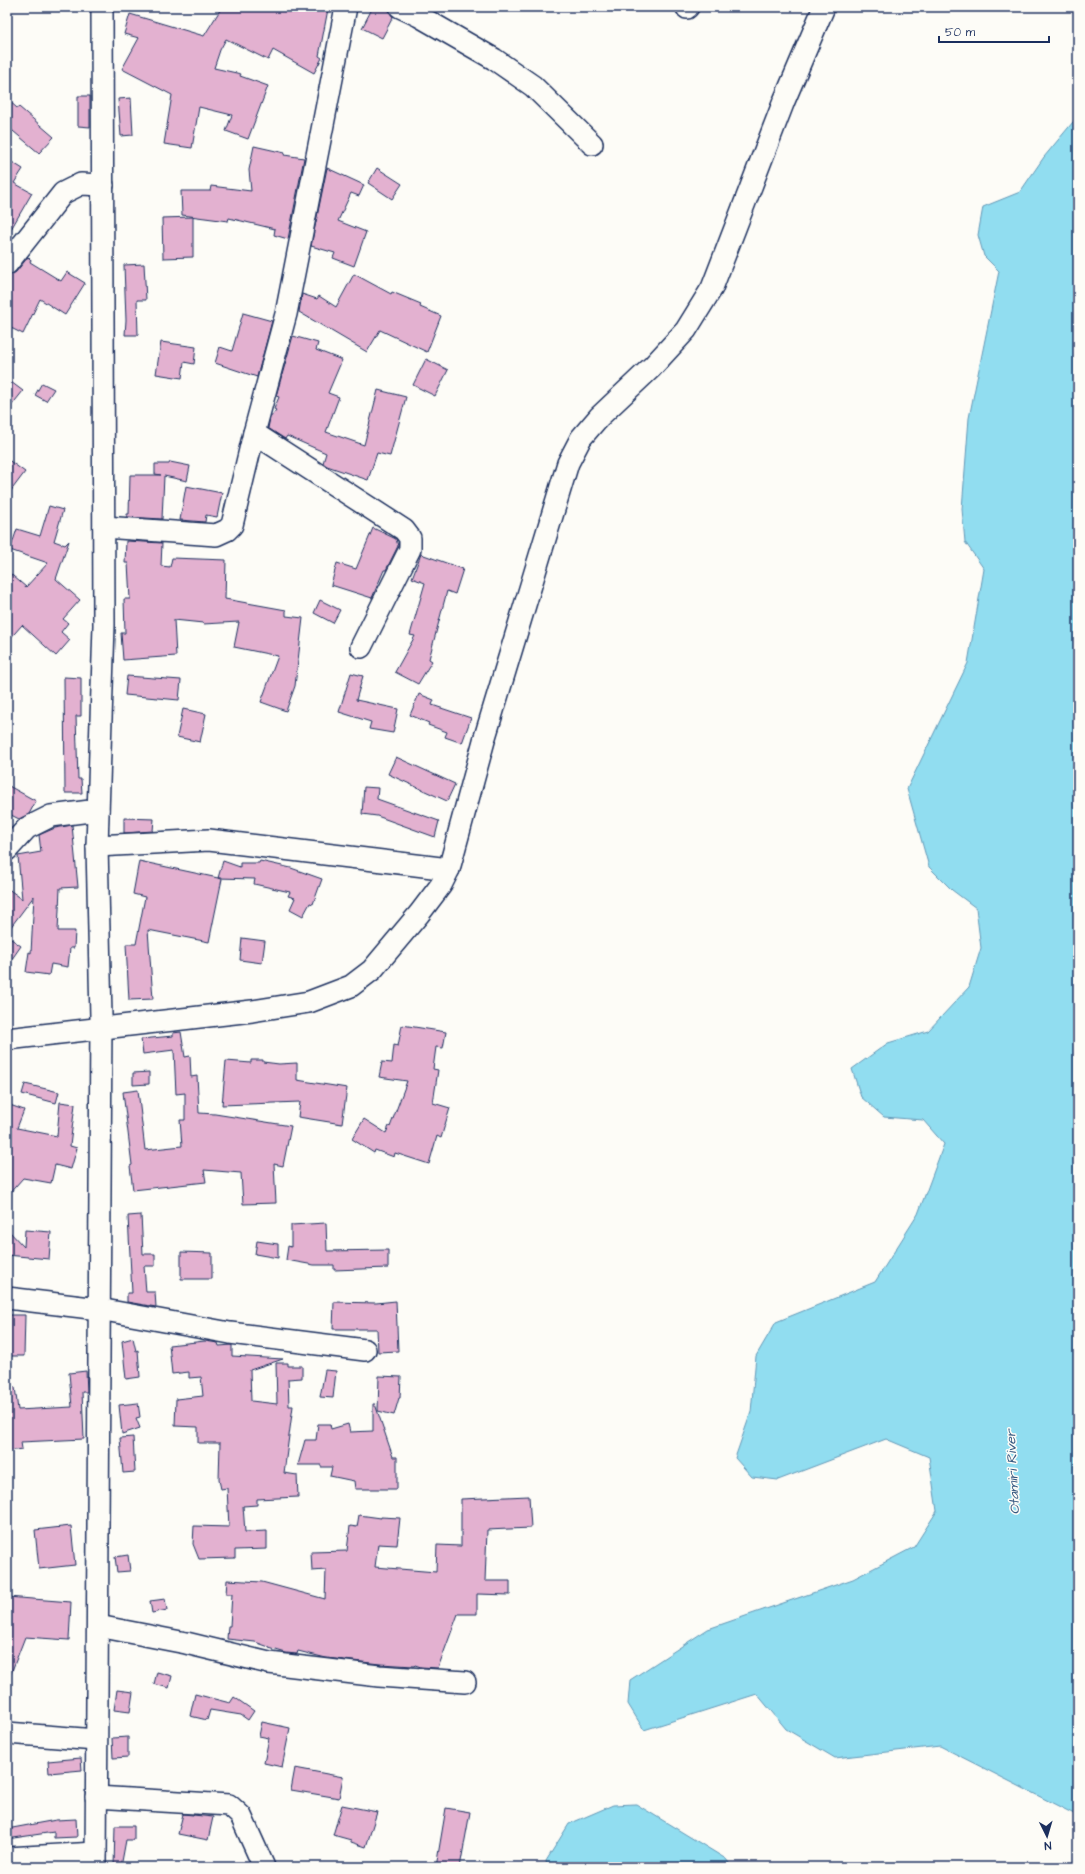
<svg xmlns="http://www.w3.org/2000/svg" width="1085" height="1874" font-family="'Architects Daughter',sans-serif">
<rect width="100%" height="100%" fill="#fdfcf7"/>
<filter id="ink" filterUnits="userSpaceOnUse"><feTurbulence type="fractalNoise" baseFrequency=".025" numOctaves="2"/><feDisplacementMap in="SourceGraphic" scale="8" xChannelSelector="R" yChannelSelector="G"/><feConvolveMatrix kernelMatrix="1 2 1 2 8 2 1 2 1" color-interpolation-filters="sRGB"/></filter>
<g filter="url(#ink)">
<g fill="#91ddf0" stroke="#6297b6">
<path d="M 1078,116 L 1078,1816 L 940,1746 L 835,1758 L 786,1729 L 757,1694 L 644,1730 L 628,1704 L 630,1680 L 708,1629 L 853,1579 L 914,1547 L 937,1511 L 929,1457 L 886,1439 L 778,1480 L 752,1477 L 735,1458 L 751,1412 L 756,1356 L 776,1322 L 875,1282 L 918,1214 L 944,1144 L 923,1120 L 884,1117 L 861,1097 L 852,1069 L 888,1043 L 928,1031 L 969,987 L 981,948 L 976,908 L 952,890 L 929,867 L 907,789 L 968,663 L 984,569 L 965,542 L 962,509 L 969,418 L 999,271 L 984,256 L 978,235 L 983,207 L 1020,192 L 1044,157 Z"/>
<path d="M 636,1804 L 726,1859 L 732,1867 L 547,1867 L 546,1861 L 569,1824 L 613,1805 Z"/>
</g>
<g fill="#e3b1d0" stroke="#1b2f5e">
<path d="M 222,7 L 318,7 L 328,9 L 319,56 L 322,58 L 314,73 L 273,50 L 268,60 L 226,39 L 220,50 L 214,68 L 241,74 L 240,76 L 268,86 L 248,139 L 226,131 L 232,115 L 199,107 L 192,148 L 164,144 L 172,95 L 122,69 L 139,38 L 124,34 L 130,14 L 204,36 Z"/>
<path d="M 373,7 L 388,7 L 390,13 L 393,17 L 382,38 L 362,28 Z"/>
<path d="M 78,96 L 90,96 L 90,127 L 78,126 Z"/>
<path d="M 131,98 L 133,135 L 121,136 L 118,99 Z"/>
<path d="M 7,99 L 17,108 L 19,107 L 54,137 L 39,153 L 7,126 Z"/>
<path d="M 254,146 L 285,153 L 284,155 L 304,158 L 288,239 L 274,235 L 275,229 L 229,218 L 228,221 L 182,215 L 181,191 L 210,191 L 211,186 L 251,191 L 249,170 Z"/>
<path d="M 7,159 L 23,169 L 14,183 L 32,193 L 7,236 Z"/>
<path d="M 327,168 L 364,185 L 359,196 L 351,193 L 338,221 L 366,232 L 354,266 L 333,258 L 335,253 L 311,246 Z"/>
<path d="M 377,168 L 402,184 L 392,199 L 368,183 Z"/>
<path d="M 193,217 L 193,257 L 163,258 L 162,218 Z"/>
<path d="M 28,257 L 31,260 L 30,262 L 61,281 L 67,272 L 85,283 L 65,315 L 40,299 L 23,334 L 7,326 L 7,276 L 16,272 Z"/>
<path d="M 144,264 L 146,300 L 137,300 L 138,335 L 125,335 L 126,320 L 124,265 Z"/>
<path d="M 354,274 L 391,294 L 392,292 L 421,304 L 420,307 L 441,316 L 427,352 L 380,330 L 367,352 L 299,312 L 302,294 L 317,299 L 319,296 L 336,307 Z"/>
<path d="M 243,313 L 272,321 L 257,377 L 215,363 L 220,347 L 232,351 Z"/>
<path d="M 293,336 L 318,343 L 316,350 L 342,360 L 328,393 L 339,397 L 326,432 L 364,445 L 378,390 L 406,397 L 390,456 L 377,453 L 368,480 L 327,466 L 323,463 L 326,453 L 287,436 L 285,439 L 268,428 L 270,418 L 276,410 L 274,409 L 279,397 L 276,396 Z"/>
<path d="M 161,342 L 196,347 L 194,364 L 184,362 L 182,378 L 156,374 Z"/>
<path d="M 426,359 L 448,370 L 435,396 L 413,385 Z"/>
<path d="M 7,379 L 23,391 L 7,411 Z"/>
<path d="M 42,383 L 54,389 L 46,401 L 35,395 Z"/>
<path d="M 7,459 L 25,472 L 7,496 Z"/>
<path d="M 170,462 L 190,466 L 187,481 L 164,476 L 162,519 L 127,517 L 127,514 L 129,514 L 130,475 L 161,475 L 155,474 L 155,464 L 169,464 Z"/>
<path d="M 186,486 L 222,493 L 217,517 L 206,515 L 205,522 L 180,520 Z"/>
<path d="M 49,506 L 63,510 L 54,541 L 65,545 L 69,541 L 56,579 L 80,600 L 63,619 L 68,623 L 61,632 L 70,640 L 56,656 L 22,625 L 7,642 L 7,571 L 26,587 L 48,563 L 10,550 L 17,529 L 40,536 Z"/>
<path d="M 373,528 L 396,539 L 398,546 L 386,570 L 384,570 L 372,598 L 331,585 L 337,563 L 356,569 Z"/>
<path d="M 126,541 L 162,543 L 161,566 L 170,567 L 172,558 L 226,560 L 225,599 L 286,610 L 286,616 L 303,618 L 295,686 L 286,711 L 261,702 L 278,656 L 234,647 L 239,622 L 203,624 L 203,623 L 174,620 L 176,656 L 123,660 L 121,633 L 125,633 L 124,599 L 130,599 L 128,563 L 125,563 Z"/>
<path d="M 421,554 L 463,569 L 455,594 L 447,591 L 429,659 L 432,661 L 418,684 L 395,672 L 415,636 L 410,635 L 425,583 L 412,578 Z"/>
<path d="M 320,600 L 340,610 L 333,623 L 314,613 Z"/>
<path d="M 351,673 L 363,676 L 356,700 L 398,709 L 393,733 L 369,729 L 371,722 L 339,712 Z"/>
<path d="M 127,676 L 181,680 L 179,700 L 125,695 Z"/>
<path d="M 64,677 L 81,678 L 81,716 L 76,716 L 78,779 L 81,779 L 82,793 L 65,793 Z"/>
<path d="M 419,694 L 434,700 L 432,705 L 471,718 L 462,743 L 445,737 L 447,732 L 428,725 L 429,723 L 410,715 Z"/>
<path d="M 183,709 L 206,714 L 200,742 L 177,737 Z"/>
<path d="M 396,757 L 455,784 L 447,801 L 388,774 Z"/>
<path d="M 7,785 L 36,801 L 29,814 L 19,819 L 7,813 Z"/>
<path d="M 364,787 L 378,788 L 377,799 L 439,821 L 435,837 L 377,816 L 362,814 Z"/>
<path d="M 124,818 L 154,819 L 153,831 L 124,833 Z"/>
<path d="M 72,825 L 78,887 L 60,888 L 58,931 L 75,931 L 74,948 L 70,948 L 68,967 L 51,964 L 49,975 L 26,972 L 29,952 L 31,953 L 34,896 L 7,932 L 7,888 L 22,899 L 18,856 L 41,852 L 39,835 L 55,828 Z"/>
<path d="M 139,861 L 218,878 L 223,861 L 240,867 L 240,863 L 259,863 L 260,861 L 291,868 L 322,879 L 313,904 L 310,903 L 303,916 L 290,909 L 295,898 L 288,896 L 290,892 L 254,884 L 255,879 L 218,878 L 222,879 L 209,942 L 148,930 L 153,999 L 129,1000 L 126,944 L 136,944 L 145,897 L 133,894 Z"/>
<path d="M 7,936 L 21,946 L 7,966 Z"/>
<path d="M 242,938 L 265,941 L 262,963 L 240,960 Z"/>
<path d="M 402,1025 L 446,1032 L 443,1048 L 436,1047 L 433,1069 L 438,1070 L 433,1103 L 450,1108 L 441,1138 L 437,1136 L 429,1164 L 395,1153 L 394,1157 L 375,1150 L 374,1153 L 352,1139 L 364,1119 L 386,1133 L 389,1126 L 390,1127 L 407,1081 L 379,1077 L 382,1062 L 392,1063 L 394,1045 L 398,1046 Z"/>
<path d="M 181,1032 L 185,1057 L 190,1056 L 191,1077 L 197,1076 L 199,1113 L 215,1114 L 291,1126 L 283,1166 L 274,1164 L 276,1203 L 243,1204 L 241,1173 L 204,1170 L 206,1182 L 133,1190 L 130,1166 L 132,1165 L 123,1092 L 138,1090 L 145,1150 L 182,1146 L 180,1120 L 185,1120 L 185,1093 L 176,1094 L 174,1050 L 143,1054 L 141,1039 L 173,1036 L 173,1033 Z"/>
<path d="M 251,1060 L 263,1060 L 263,1062 L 279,1064 L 297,1063 L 297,1080 L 347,1088 L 342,1124 L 298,1117 L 300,1102 L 222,1105 L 226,1061 L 251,1063 Z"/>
<path d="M 149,1072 L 149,1084 L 133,1085 L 133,1073 Z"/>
<path d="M 25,1084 L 59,1092 L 56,1103 L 22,1094 Z"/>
<path d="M 60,1102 L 75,1104 L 70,1146 L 77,1148 L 71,1169 L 55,1165 L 51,1183 L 23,1178 L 7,1196 L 7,1104 L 24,1110 L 17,1128 L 57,1136 Z"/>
<path d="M 141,1215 L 143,1254 L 155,1254 L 155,1266 L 144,1266 L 146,1292 L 155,1292 L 156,1307 L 127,1302 L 127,1293 L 132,1293 L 128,1216 Z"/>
<path d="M 326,1223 L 327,1251 L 388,1250 L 388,1268 L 334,1270 L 334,1265 L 314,1265 L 286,1260 L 288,1246 L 291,1247 L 291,1225 Z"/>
<path d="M 7,1229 L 24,1247 L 25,1230 L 51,1232 L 49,1259 L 7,1255 Z"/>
<path d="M 257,1241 L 278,1244 L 278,1258 L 255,1254 Z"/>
<path d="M 181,1252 L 212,1253 L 212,1279 L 181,1279 Z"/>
<path d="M 396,1301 L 398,1351 L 378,1352 L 377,1329 L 333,1329 L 334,1302 L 376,1303 Z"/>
<path d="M 7,1315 L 25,1315 L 24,1356 L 7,1356 Z"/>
<path d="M 133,1338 L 136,1351 L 138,1350 L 140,1377 L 126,1379 L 122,1341 Z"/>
<path d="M 205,1341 L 218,1343 L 219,1346 L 232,1345 L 232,1356 L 283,1359 L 250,1370 L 251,1401 L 277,1404 L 276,1363 L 288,1363 L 288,1366 L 302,1366 L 302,1378 L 288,1379 L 289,1406 L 293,1406 L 284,1473 L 297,1475 L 298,1497 L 257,1499 L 257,1505 L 243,1506 L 245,1532 L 267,1531 L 267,1549 L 235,1550 L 235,1558 L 199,1559 L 193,1544 L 194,1526 L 229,1527 L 227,1488 L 221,1489 L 219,1480 L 220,1443 L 198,1443 L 198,1427 L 175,1426 L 176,1399 L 203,1396 L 201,1377 L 189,1378 L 189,1372 L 172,1374 L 169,1345 Z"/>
<path d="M 325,1370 L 336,1371 L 333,1398 L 320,1397 Z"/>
<path d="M 86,1371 L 87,1392 L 82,1392 L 84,1439 L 21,1442 L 22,1449 L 9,1451 L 7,1435 L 7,1387 L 15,1387 L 18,1410 L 72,1407 L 69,1373 Z"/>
<path d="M 379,1376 L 401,1377 L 400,1398 L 399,1398 L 394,1415 L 378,1411 Z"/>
<path d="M 138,1403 L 140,1417 L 136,1418 L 140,1428 L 122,1434 L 119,1405 Z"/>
<path d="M 373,1404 L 375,1404 L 393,1457 L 397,1457 L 397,1489 L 355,1489 L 354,1481 L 330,1476 L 332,1467 L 321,1467 L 321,1465 L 298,1465 L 305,1440 L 316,1440 L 318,1424 L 330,1424 L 331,1429 L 348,1424 L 350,1432 L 373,1431 Z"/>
<path d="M 133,1437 L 135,1472 L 123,1473 L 120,1438 Z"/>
<path d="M 529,1496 L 531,1528 L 487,1530 L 485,1581 L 510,1581 L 510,1595 L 477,1594 L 477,1614 L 458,1614 L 438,1668 L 421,1667 L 415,1665 L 414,1666 L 380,1664 L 326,1658 L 298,1651 L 297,1654 L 286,1653 L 269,1648 L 269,1647 L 255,1642 L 227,1639 L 228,1626 L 230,1626 L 232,1594 L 226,1594 L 227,1580 L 262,1582 L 325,1599 L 326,1570 L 312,1571 L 311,1552 L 347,1551 L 350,1526 L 357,1527 L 359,1515 L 381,1518 L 381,1517 L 400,1518 L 397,1545 L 378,1544 L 375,1567 L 436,1572 L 437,1545 L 461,1546 L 461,1499 Z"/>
<path d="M 71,1526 L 75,1565 L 39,1569 L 35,1530 Z"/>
<path d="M 128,1555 L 130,1571 L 117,1572 L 115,1557 Z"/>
<path d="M 7,1597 L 71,1602 L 69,1640 L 25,1637 L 8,1681 Z"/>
<path d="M 165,1599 L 167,1610 L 152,1613 L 150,1601 Z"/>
<path d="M 157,1672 L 172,1676 L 169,1688 L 154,1684 Z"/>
<path d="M 117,1690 L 133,1692 L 130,1712 L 114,1710 Z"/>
<path d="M 195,1694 L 230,1703 L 234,1697 L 254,1711 L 248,1720 L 241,1715 L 210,1710 L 207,1720 L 190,1716 Z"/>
<path d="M 262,1722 L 290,1728 L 282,1767 L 264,1763 L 269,1738 L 259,1736 Z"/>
<path d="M 128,1737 L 128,1757 L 113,1758 L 112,1738 Z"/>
<path d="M 81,1758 L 82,1770 L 49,1773 L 48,1761 Z"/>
<path d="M 295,1768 L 343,1777 L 339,1798 L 291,1790 Z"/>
<path d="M 342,1805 L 377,1812 L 366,1847 L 351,1842 L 351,1840 L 333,1835 Z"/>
<path d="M 446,1808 L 470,1812 L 460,1867 L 436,1867 Z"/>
<path d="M 183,1814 L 213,1817 L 208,1840 L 178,1834 Z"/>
<path d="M 76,1819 L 77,1837 L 54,1838 L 54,1832 L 7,1839 L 7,1829 L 56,1820 Z"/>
<path d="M 115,1826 L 134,1826 L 134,1840 L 126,1840 L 121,1867 L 114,1867 Z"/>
</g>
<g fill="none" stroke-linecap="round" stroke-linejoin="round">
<defs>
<g id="minor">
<path d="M 400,7 L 419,16 L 494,59 L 533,86 L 592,144"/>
<path d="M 687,8 L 688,7"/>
<path d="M 7,264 L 63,193 L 81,184 L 103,185"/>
<path d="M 254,433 L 404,530 L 410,538 L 410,549 L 361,647"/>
<path d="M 104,527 L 216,535 L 227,530 L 232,525 L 254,433 L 286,314 L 346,7"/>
<path d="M 97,846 L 209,840 L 449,869"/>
<path d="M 7,850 L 27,828 L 51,816 L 98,810"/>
<path d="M 7,1039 L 252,1011 L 309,1002 L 351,986 L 372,970 L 419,914 L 441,885 L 449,869 L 485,737 L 568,463 L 581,438 L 599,417 L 652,367 L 686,330 L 712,288 L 784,101 L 824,7"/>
<path d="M 7,1298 L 99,1309 L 230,1333 L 365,1350"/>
<path d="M 98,1626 L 186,1643 L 269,1663 L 379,1676 L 465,1682"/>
<path d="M 7,1733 L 96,1740"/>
<path d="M 96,1797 L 229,1805 L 241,1816 L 264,1867"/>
<path d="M 7,1858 L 96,1853"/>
<path d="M 96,1867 L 101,1017 L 97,846 L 104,625 L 102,7"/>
</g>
</defs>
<use href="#minor" stroke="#1b2f5e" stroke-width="24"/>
<use href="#minor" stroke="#fdfcf7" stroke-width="21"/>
</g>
</g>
<g text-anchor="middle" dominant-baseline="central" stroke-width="3" stroke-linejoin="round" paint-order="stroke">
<g font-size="14" font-style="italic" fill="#385a82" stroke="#fdfcf7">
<text transform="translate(1013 1472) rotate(-93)">Otamiri River</text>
</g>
</g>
<rect width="1085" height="1874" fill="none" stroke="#fdfcf7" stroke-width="24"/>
<rect x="12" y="12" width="1061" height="1850" fill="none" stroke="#1b2f5e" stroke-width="1.5" filter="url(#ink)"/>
<g transform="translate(1047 1836) rotate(175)" stroke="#fdfcf7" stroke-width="3" paint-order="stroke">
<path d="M0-3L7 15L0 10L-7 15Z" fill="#1b2f5e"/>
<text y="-6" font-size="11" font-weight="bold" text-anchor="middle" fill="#1b2f5e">N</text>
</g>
<path d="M939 36v6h110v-6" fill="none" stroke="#1b2f5e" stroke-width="2"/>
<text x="945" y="36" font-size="12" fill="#1b2f5e" stroke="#fdfcf7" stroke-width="3" paint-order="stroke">50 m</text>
</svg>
